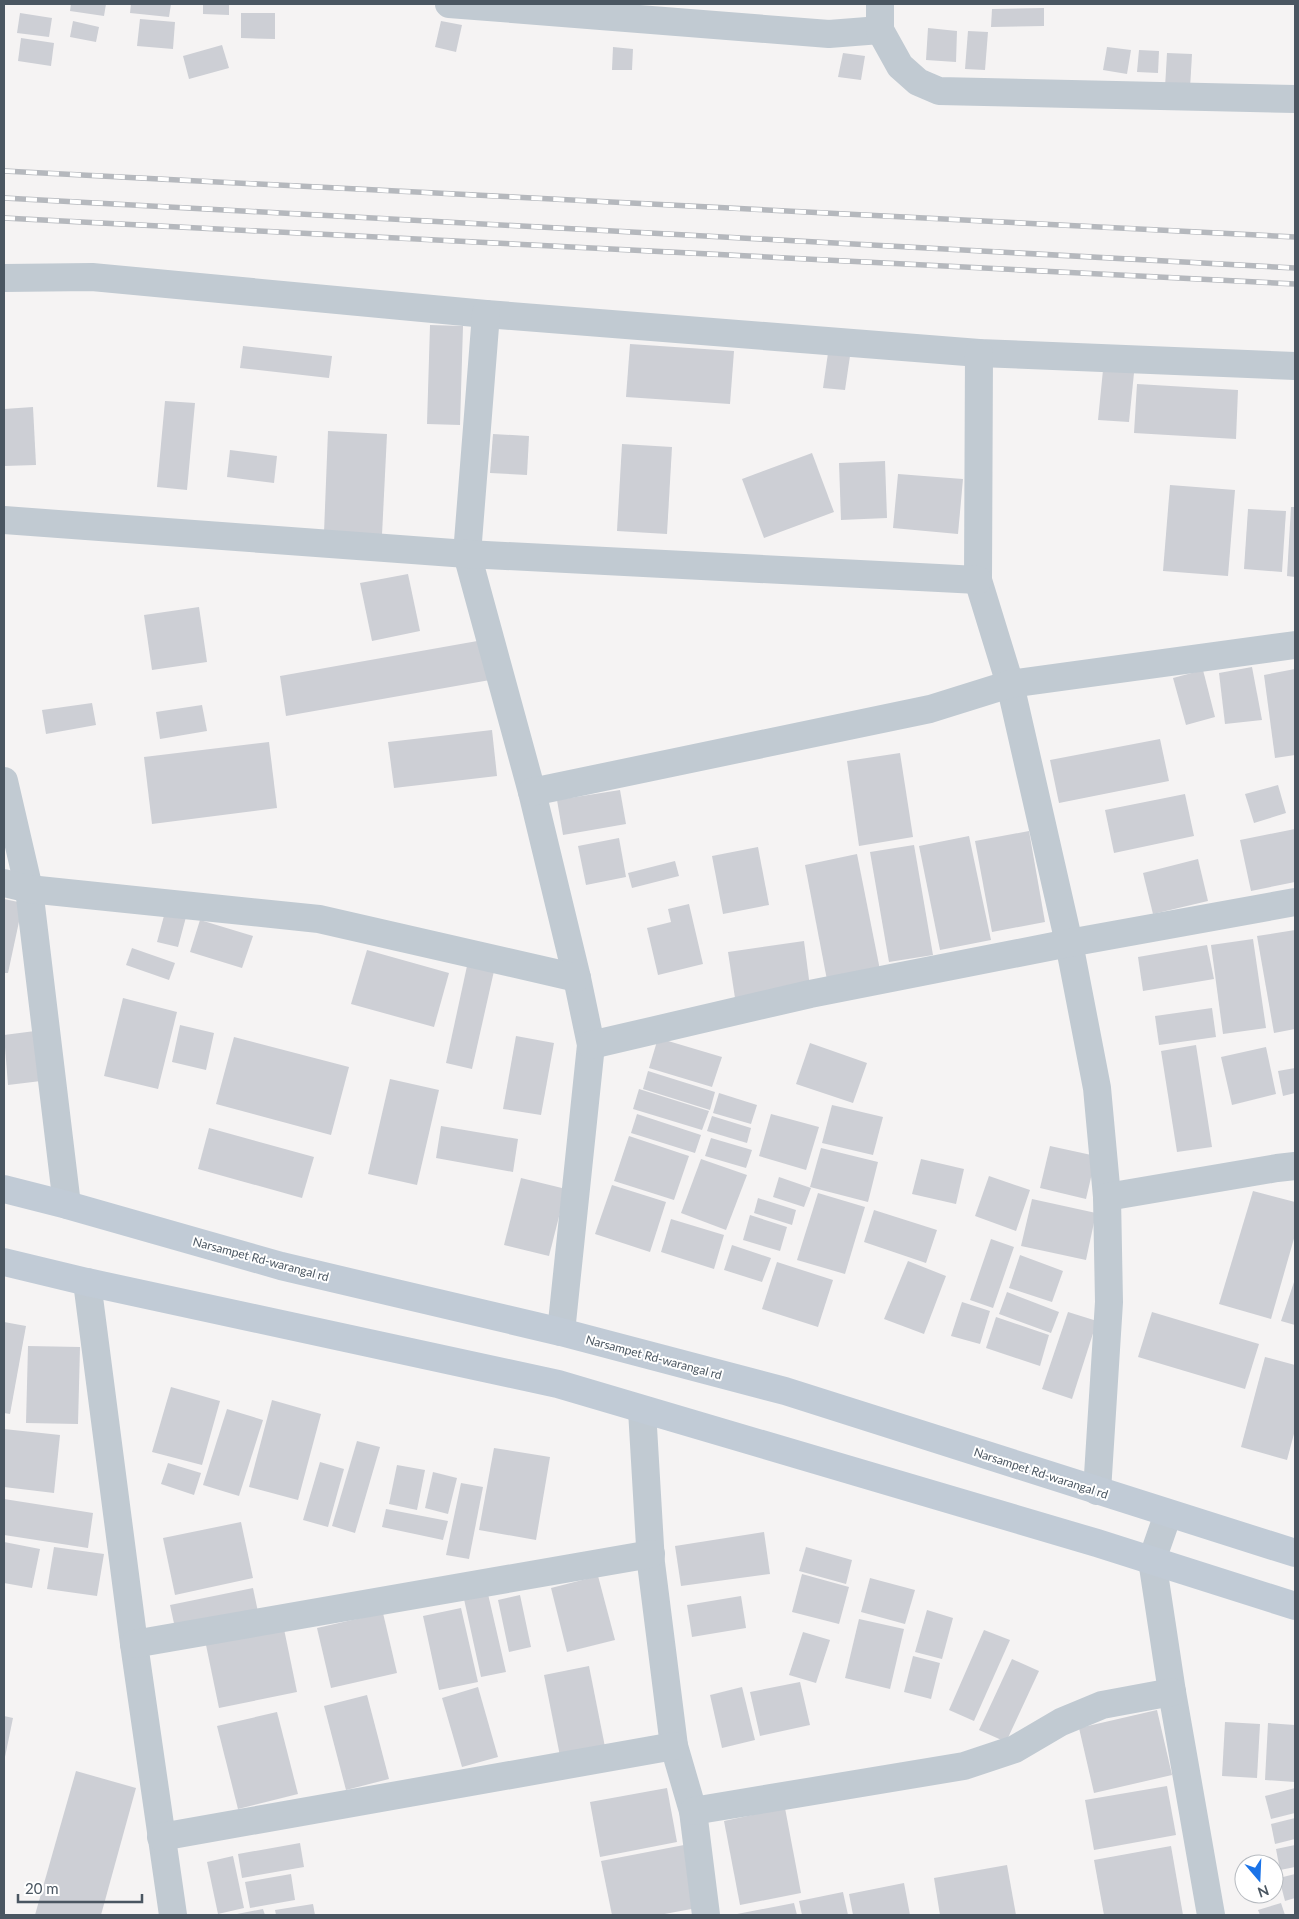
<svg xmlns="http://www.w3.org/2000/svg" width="1299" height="1919" font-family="Lato,sans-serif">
<rect width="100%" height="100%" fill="#f5f3f3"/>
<g fill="#cdcfd5">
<path d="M 71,4 L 106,4 L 104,16 L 70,11 Z"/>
<path d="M 131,4 L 171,4 L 169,17 L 130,13 Z"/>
<path d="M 203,4 L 229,4 L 229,15 L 203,14 Z"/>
<path d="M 1044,8 L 1044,26 L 991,27 L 992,9 Z"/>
<path d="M 20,13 L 52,18 L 49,37 L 17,33 Z"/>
<path d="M 241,13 L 275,13 L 275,39 L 241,38 Z"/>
<path d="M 140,19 L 175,22 L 173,49 L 137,46 Z"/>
<path d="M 73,21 L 99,27 L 96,42 L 70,37 Z"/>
<path d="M 441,21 L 462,25 L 456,52 L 435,47 Z"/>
<path d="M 928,28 L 957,31 L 956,62 L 926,60 Z"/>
<path d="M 968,31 L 988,32 L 985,70 L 965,69 Z"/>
<path d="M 21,38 L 54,43 L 51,66 L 18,61 Z"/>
<path d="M 222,45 L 229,68 L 189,79 L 183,56 Z"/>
<path d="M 613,47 L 633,49 L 632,70 L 612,70 Z"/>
<path d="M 1107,47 L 1131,50 L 1127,74 L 1103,70 Z"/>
<path d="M 1139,50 L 1159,51 L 1158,73 L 1137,72 Z"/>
<path d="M 843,53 L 865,56 L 861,80 L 838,77 Z"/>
<path d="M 1167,53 L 1192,54 L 1190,89 L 1165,88 Z"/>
<path d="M 430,325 L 463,326 L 460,425 L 427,424 Z"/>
<path d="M 630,344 L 734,351 L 730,404 L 626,397 Z"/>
<path d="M 243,346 L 332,356 L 329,378 L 240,368 Z"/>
<path d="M 828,353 L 850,356 L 845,390 L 823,388 Z"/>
<path d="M 1103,370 L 1134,373 L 1129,422 L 1098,420 Z"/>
<path d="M 1137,384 L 1238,390 L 1236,439 L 1134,433 Z"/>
<path d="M 165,401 L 195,403 L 187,490 L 157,487 Z"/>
<path d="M 33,407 L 36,465 L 4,466 L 4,409 Z"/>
<path d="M 328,431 L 387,434 L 382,535 L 324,533 Z"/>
<path d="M 493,434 L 529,436 L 527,475 L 490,473 Z"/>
<path d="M 622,444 L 672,447 L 667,534 L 617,531 Z"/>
<path d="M 230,450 L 277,456 L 274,483 L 227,477 Z"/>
<path d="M 812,453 L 834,512 L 764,538 L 742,479 Z"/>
<path d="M 885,461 L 887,518 L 841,520 L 839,463 Z"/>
<path d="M 898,474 L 963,479 L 958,534 L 893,528 Z"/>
<path d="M 1170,485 L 1235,490 L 1228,576 L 1163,571 Z"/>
<path d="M 1291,507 L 1295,507 L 1295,577 L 1287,576 Z"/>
<path d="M 1248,509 L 1286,511 L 1282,572 L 1244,569 Z"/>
<path d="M 408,574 L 420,631 L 372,641 L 360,583 Z"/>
<path d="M 199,607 L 207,662 L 152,670 L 144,615 Z"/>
<path d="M 483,640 L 490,680 L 286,716 L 280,676 Z"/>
<path d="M 1252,667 L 1262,720 L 1225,724 L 1219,673 Z"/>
<path d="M 1295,669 L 1295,755 L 1275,758 L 1264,675 Z"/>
<path d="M 1203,670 L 1215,717 L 1186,725 L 1173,678 Z"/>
<path d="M 92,703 L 96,725 L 46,734 L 42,710 Z"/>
<path d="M 202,705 L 207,731 L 160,739 L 156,712 Z"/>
<path d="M 492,730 L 497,776 L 394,788 L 388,742 Z"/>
<path d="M 1160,739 L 1169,781 L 1059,803 L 1050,760 Z"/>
<path d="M 269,742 L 277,808 L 152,824 L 144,757 Z"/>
<path d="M 900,753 L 913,837 L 859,846 L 847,761 Z"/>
<path d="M 1278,785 L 1286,813 L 1254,823 L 1245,794 Z"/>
<path d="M 620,790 L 626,824 L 563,835 L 557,800 Z"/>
<path d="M 1185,794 L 1194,836 L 1114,853 L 1105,810 Z"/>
<path d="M 1295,829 L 1295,882 L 1251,891 L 1240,840 Z"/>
<path d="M 1029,831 L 1045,922 L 992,932 L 975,841 Z"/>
<path d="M 969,836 L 991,940 L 940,950 L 919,846 Z"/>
<path d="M 619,838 L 626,877 L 586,885 L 578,846 Z"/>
<path d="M 914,845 L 933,955 L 889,962 L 870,852 Z"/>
<path d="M 758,847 L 769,905 L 723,914 L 712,856 Z"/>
<path d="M 857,854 L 880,970 L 827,980 L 805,865 Z"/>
<path d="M 1198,859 L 1208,901 L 1153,914 L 1143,873 Z"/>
<path d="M 675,861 L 679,876 L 632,888 L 628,873 Z"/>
<path d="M 4,899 L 23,903 L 8,973 L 4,973 Z"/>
<path d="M 689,904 L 703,964 L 658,975 L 647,928 L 671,922 L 668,909 Z"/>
<path d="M 165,912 L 186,917 L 178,947 L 157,942 Z"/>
<path d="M 200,920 L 253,936 L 242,968 L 190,952 Z"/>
<path d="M 1295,930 L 1295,1029 L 1274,1033 L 1257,936 Z"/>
<path d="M 1253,939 L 1266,1028 L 1223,1034 L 1211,945 Z"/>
<path d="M 804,941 L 810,987 L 735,998 L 728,952 Z"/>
<path d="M 1207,945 L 1214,979 L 1143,991 L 1138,957 Z"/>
<path d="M 132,948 L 175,963 L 169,980 L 126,965 Z"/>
<path d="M 367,950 L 449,973 L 434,1027 L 351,1004 Z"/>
<path d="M 467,966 L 494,971 L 472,1069 L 446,1063 Z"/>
<path d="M 123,998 L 177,1012 L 158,1089 L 104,1076 Z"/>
<path d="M 1212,1008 L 1216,1037 L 1159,1045 L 1155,1016 Z"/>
<path d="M 180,1025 L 214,1033 L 206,1070 L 172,1062 Z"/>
<path d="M 35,1031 L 41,1081 L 8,1085 L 4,1035 Z"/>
<path d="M 516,1036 L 554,1043 L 541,1115 L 503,1109 Z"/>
<path d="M 234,1037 L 349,1067 L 331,1135 L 216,1104 Z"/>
<path d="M 658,1038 L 722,1057 L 712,1087 L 649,1068 Z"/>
<path d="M 810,1043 L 867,1063 L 853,1103 L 796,1084 Z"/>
<path d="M 1196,1045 L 1212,1147 L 1177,1152 L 1161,1051 Z"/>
<path d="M 1266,1047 L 1276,1094 L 1232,1105 L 1221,1057 Z"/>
<path d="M 1295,1068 L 1295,1093 L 1283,1096 L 1278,1071 Z"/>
<path d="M 648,1071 L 715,1092 L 710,1110 L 643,1089 Z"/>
<path d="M 390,1079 L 439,1090 L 417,1185 L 368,1174 Z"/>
<path d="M 639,1089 L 709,1111 L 702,1130 L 633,1109 Z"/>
<path d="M 719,1093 L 757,1105 L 751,1124 L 713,1113 Z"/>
<path d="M 832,1105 L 883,1117 L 873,1155 L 822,1143 Z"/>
<path d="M 637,1114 L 701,1135 L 695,1153 L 631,1133 Z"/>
<path d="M 771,1114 L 819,1127 L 806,1170 L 759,1156 Z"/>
<path d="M 712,1116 L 751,1128 L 747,1143 L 707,1131 Z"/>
<path d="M 441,1126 L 518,1139 L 513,1172 L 436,1158 Z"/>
<path d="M 209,1128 L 314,1157 L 302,1198 L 198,1169 Z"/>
<path d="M 629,1136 L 689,1156 L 674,1200 L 614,1181 Z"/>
<path d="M 711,1138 L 752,1150 L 746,1168 L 705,1156 Z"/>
<path d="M 1050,1146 L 1096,1156 L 1086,1199 L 1040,1188 Z"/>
<path d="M 821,1148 L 878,1162 L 868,1202 L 810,1187 Z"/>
<path d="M 701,1159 L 747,1175 L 726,1230 L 681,1213 Z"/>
<path d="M 921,1159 L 964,1169 L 956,1204 L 912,1194 Z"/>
<path d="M 989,1176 L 1030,1190 L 1016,1231 L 975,1216 Z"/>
<path d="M 779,1177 L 811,1188 L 804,1207 L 773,1197 Z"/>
<path d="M 521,1178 L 566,1189 L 549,1256 L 504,1245 Z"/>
<path d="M 612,1185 L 666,1202 L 650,1252 L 595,1234 Z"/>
<path d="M 1253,1191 L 1295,1202 L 1295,1235 L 1271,1319 L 1219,1304 Z"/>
<path d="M 818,1193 L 865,1207 L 845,1274 L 797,1260 Z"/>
<path d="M 758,1198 L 796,1210 L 792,1225 L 754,1213 Z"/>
<path d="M 1032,1199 L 1096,1213 L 1086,1260 L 1021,1246 Z"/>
<path d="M 874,1210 L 937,1230 L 926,1263 L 864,1242 Z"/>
<path d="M 750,1215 L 787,1227 L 780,1251 L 743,1240 Z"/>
<path d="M 671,1219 L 724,1235 L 714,1269 L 661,1252 Z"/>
<path d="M 991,1239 L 1014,1247 L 993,1308 L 970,1300 Z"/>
<path d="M 732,1245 L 771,1258 L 762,1282 L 724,1270 Z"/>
<path d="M 1020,1255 L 1063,1271 L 1052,1302 L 1009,1288 Z"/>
<path d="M 908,1261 L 946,1276 L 924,1334 L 884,1319 Z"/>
<path d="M 777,1262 L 833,1280 L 818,1327 L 762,1309 Z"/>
<path d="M 1295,1279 L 1295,1325 L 1281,1321 Z"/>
<path d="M 1007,1292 L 1059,1312 L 1051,1333 L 999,1314 Z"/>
<path d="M 962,1302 L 990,1311 L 980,1344 L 951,1336 Z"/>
<path d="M 1068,1312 L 1097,1321 L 1072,1399 L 1042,1389 Z"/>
<path d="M 1152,1312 L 1259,1344 L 1245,1389 L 1138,1357 Z"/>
<path d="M 996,1317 L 1049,1335 L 1040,1366 L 986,1348 Z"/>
<path d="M 4,1322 L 26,1326 L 10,1414 L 4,1413 Z"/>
<path d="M 28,1346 L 80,1347 L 78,1424 L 26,1423 Z"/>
<path d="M 1265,1357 L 1295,1365 L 1295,1430 L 1287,1460 L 1241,1447 Z"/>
<path d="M 171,1387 L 220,1401 L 202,1465 L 152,1452 Z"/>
<path d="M 272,1400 L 321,1414 L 298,1500 L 249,1487 Z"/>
<path d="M 227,1409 L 263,1420 L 239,1496 L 203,1485 Z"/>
<path d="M 4,1429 L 60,1435 L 54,1493 L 4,1487 Z"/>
<path d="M 357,1441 L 380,1447 L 355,1533 L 332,1526 Z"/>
<path d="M 494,1448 L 550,1457 L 536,1540 L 479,1530 Z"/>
<path d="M 320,1462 L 344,1469 L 328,1527 L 303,1520 Z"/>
<path d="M 168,1463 L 201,1473 L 194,1495 L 161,1484 Z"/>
<path d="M 397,1465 L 425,1470 L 417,1510 L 389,1504 Z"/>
<path d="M 433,1472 L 457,1478 L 448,1514 L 425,1508 Z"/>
<path d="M 461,1483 L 483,1487 L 469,1559 L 446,1555 Z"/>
<path d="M 4,1499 L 93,1513 L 88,1548 L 4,1535 Z"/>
<path d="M 386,1509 L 448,1521 L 443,1540 L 382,1527 Z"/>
<path d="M 241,1522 L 253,1578 L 175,1595 L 163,1538 Z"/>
<path d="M 764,1532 L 770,1574 L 681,1586 L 675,1546 Z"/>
<path d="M 4,1542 L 40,1549 L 32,1588 L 4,1583 Z"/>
<path d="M 54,1547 L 104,1554 L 97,1596 L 47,1589 Z"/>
<path d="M 806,1547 L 852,1560 L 846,1584 L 799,1571 Z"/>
<path d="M 802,1574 L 849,1587 L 839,1624 L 792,1612 Z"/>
<path d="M 598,1576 L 615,1640 L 567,1652 L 551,1588 Z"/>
<path d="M 870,1578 L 915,1590 L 905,1624 L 861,1612 Z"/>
<path d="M 253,1588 L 258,1612 L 175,1628 L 170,1605 Z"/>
<path d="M 488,1594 L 506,1672 L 481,1677 L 464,1599 Z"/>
<path d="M 520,1595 L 531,1647 L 509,1652 L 498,1600 Z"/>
<path d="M 741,1596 L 746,1628 L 692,1637 L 687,1605 Z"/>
<path d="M 461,1608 L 478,1682 L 439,1690 L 423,1616 Z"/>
<path d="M 927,1610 L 953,1618 L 942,1659 L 915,1652 Z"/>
<path d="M 383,1613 L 397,1673 L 331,1688 L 317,1628 Z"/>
<path d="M 859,1619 L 904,1629 L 890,1689 L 845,1678 Z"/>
<path d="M 284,1629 L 297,1692 L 219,1708 L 206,1645 Z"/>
<path d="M 984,1630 L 1010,1640 L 974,1721 L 949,1710 Z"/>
<path d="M 803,1632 L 830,1640 L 816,1683 L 789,1675 Z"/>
<path d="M 913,1656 L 940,1663 L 931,1699 L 904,1692 Z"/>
<path d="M 1012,1659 L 1039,1671 L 1006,1742 L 979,1730 Z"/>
<path d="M 589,1666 L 605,1747 L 560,1756 L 544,1675 Z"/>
<path d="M 800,1682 L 810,1725 L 760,1736 L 750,1692 Z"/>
<path d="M 478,1687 L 498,1757 L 462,1767 L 442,1698 Z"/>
<path d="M 742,1687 L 755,1740 L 722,1748 L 710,1695 Z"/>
<path d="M 367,1695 L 389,1779 L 346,1790 L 324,1706 Z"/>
<path d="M 1157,1710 L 1172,1775 L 1094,1793 L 1079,1728 Z"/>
<path d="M 277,1712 L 298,1794 L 238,1809 L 217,1726 Z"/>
<path d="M 4,1716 L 13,1718 L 5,1757 L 4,1757 Z"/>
<path d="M 1225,1722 L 1260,1724 L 1257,1778 L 1222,1776 Z"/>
<path d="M 1268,1723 L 1295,1725 L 1295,1782 L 1265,1780 Z"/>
<path d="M 76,1771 L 136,1788 L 101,1915 L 35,1915 Z"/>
<path d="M 1167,1786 L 1176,1835 L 1094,1850 L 1085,1800 Z"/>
<path d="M 667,1788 L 677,1842 L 600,1857 L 590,1802 Z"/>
<path d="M 1295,1788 L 1295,1813 L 1271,1819 L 1265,1796 Z"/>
<path d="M 785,1808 L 801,1893 L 740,1905 L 724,1821 Z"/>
<path d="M 1295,1818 L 1295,1839 L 1275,1844 L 1271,1824 Z"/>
<path d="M 300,1843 L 304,1867 L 242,1878 L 238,1854 Z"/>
<path d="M 684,1845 L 697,1908 L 659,1915 L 612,1915 L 601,1861 Z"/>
<path d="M 1295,1845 L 1295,1867 L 1280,1870 L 1276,1849 Z"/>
<path d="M 1171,1846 L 1183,1915 L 1104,1915 L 1094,1860 Z"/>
<path d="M 233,1856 L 244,1908 L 218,1914 L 207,1862 Z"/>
<path d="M 1007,1865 L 1016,1915 L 940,1915 L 934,1878 Z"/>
<path d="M 291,1874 L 295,1900 L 250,1908 L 245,1882 Z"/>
<path d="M 1295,1874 L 1295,1898 L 1285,1901 L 1279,1878 Z"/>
<path d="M 904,1883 L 910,1915 L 853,1915 L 849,1894 Z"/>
<path d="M 843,1892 L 848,1915 L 802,1915 L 799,1901 Z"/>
<path d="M 794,1903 L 797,1915 L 737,1915 L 737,1914 Z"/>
<path d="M 1281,1903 L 1285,1915 L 1260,1915 L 1258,1910 Z"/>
<path d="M 313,1904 L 315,1915 L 276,1915 L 275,1910 Z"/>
<path d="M 263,1909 L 265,1915 L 237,1915 L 237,1914 Z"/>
</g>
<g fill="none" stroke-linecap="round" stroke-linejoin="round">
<g stroke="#c1cad2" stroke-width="28">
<path d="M 449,4 L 829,34 L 880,30"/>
<path d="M 880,4 L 880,30 L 900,66 L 918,82 L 939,91 L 1295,99"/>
<path d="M 4,278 L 92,277 L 486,314 L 979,353 L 1295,366"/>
<path d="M 486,314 L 467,554 L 532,792 L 577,978 L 591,1045 L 561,1332"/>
<path d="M 979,353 L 978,580 L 1010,684 L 1069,943 L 1097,1088 L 1107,1197"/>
<path d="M 4,520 L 467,554 L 978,580"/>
<path d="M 4,781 L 29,889 L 67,1205"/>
<path d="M 532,792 L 930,709 L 1010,684 L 1295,645"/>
<path d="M 4,883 L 29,889 L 319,919 L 577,978"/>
<path d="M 591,1045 L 810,994 L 1069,943 L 1295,902"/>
<path d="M 87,1282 L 134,1644 L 173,1915"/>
<path d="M 642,1410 L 651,1563 L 674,1746 L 693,1811 L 706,1915"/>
<path d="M 1097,1491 L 1109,1302 L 1107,1197 L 1277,1168 L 1295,1166"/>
<path d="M 1168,1514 L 1152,1560 L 1172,1692 L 1211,1915"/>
<path d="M 134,1644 L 651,1554"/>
<path d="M 693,1811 L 964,1766 L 1015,1749 L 1061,1722 L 1102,1705 L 1172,1692"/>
<path d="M 161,1837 L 674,1746"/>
</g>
<g stroke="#c1cbd6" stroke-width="28">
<path d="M 4,1189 L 67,1205 L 281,1266 L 561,1332 L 785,1391 L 1295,1553"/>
<path d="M 4,1262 L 87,1282 L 558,1384 L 1097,1543 L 1295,1606"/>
</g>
<defs>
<g id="rail">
<path d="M 4,171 L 1295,237"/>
<path d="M 4,198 L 1295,268"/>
<path d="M 4,218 L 1295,284"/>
</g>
</defs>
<use href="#rail" stroke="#b5b8bd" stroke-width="5.5"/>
<use href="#rail" stroke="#fff" stroke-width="4" stroke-dasharray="11" stroke-linecap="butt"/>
</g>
<g text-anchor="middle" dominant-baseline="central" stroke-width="4" stroke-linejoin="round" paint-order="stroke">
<g font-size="12" fill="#4a5661" stroke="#fff">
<text transform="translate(261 1259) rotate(15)">Narsampet Rd-warangal rd</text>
<text transform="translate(654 1357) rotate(15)">Narsampet Rd-warangal rd</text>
<text transform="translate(1041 1473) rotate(18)">Narsampet Rd-warangal rd</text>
</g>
</g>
<rect width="1299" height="1919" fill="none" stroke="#4a5661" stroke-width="10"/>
<g transform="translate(1259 1879) rotate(161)"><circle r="24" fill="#ffffff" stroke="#b7bbc0"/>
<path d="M0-4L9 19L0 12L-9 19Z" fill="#1a73e8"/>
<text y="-8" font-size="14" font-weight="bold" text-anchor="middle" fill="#4a5661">N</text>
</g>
<path d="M18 1894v8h124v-8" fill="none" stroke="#4a5661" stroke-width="2.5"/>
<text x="25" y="1894" font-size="15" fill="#4a5661" stroke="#ffffff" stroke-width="4" paint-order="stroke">20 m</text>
</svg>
